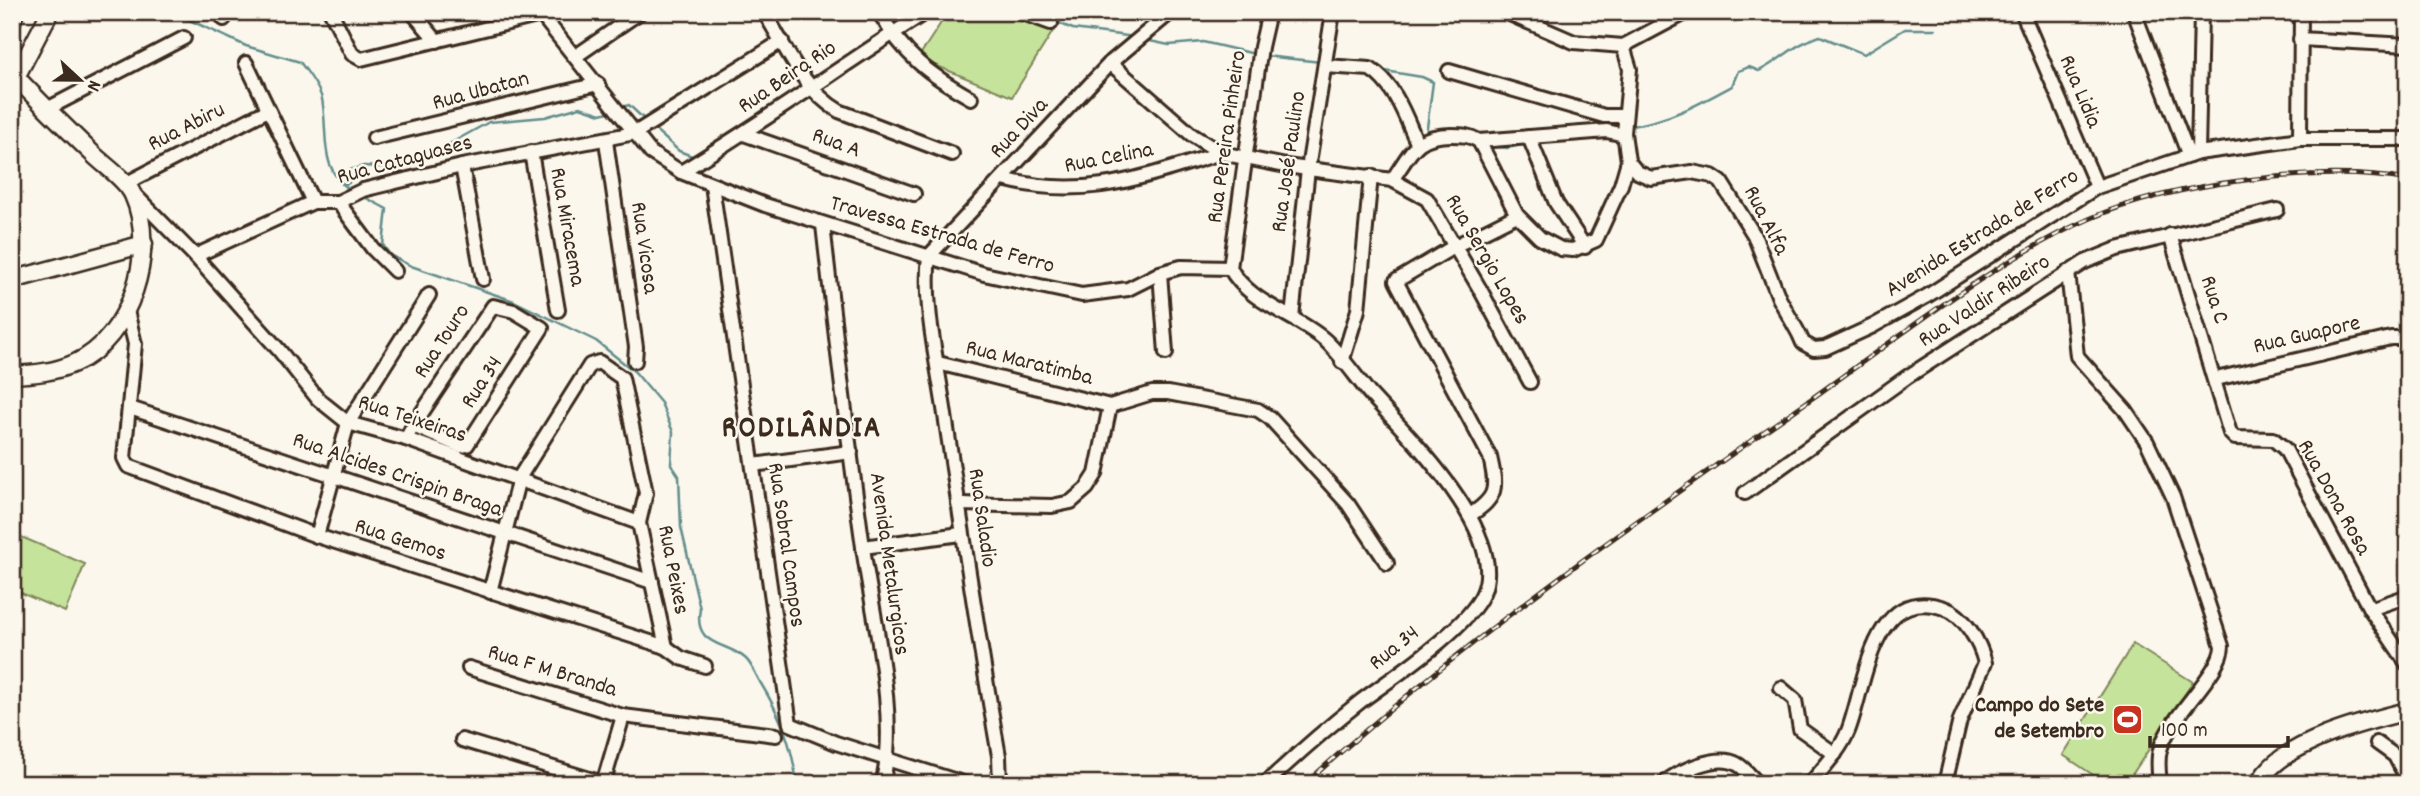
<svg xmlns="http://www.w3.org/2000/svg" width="2420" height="796" font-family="Dekko,sans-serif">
<rect width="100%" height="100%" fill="#fbf7ec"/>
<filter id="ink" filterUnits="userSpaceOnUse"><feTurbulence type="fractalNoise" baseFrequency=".0143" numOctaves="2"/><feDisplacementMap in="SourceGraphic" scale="14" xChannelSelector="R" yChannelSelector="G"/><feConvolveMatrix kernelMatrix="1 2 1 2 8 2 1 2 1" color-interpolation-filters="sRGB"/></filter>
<g filter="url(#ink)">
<g fill="#c5e39b" stroke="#80865c" stroke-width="2">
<path d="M 948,12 L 996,12 L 1053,31 L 1012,97 L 918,58 Z"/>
<path d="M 12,533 L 85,564 L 65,612 L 12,589 Z"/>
<path d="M 2133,644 L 2193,682 L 2126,784 L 2107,784 L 2063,755 Z"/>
</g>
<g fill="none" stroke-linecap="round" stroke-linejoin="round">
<g stroke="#638d8c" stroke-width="2.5">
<path d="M 172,12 L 246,46 L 300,62 C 307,72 319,86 322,99 C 329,134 317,171 353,191"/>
<path d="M 1056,22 L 1073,29 L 1135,37"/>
<path d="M 1145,40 L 1169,45 L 1203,42 L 1255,54"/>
<path d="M 1265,56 L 1321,62"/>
<path d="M 1379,70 L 1422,77 L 1433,82 L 1426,135"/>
<path d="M 622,107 L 629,105 L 647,122"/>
<path d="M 651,126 L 679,151 L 697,158"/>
<path d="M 1631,126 C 1668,121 1699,104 1732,86 L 1738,71 L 1749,67 L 1759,71 C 1784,58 1792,45 1820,36 L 1864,54 L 1905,29 L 1935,29"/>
<path d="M 1486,146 L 1507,148 L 1527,144"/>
<path d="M 342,184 L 349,183 L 350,170 L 364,166 L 396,168 L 417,162 L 489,122 L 545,117 L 580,107 L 601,114 L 612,111"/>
<path d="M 362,196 L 387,209 L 383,245 L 390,255 L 411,266 L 514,301 L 596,341 L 635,372 L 661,403 L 673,432 L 671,464 L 679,476 L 681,527 L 700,609 C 693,648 727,641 746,659 C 752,665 756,675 760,682 C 781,716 792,745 797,784"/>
</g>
<defs>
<g id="minor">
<path d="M 220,12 L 224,19"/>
<path d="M 331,12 L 352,54 L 361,59 L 541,15"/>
<path d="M 412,12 L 437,41"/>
<path d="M 539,12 L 651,153 L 681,172 L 765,205 L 984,274 L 1082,295 L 1128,289 L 1160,273 L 1181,267 L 1230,268"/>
<path d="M 764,12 C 786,47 803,90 839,111 L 952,154"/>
<path d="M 879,12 C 904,55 928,74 971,98"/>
<path d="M 1020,12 L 1051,23"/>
<path d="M 1505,12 L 1574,42 L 1623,46 L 1687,12"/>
<path d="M 2022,12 L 2097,187"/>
<path d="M 2134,12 L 2189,156"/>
<path d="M 2300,39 L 2408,45"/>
<path d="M 576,56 L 640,12"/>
<path d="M 246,63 L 313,202"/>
<path d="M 1110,63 L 1192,135 L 1221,153 L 1286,166 L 1392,180 L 1427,199 L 1481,291 L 1530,382"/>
<path d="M 1325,66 L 1370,69 C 1395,84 1406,118 1417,143"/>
<path d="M 1449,71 L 1604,116 L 1625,116"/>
<path d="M 47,109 L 184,38"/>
<path d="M 744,134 L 914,194"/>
<path d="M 1529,137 L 1556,203 L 1585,247"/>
<path d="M 374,138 L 598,84"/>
<path d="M 2300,139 L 2301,12"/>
<path d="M 606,141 L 636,347 L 635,361"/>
<path d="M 1479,141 L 1607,131 L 1624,135"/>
<path d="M 531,152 L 558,310"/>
<path d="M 2198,153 L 2201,12"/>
<path d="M 1628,161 L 1637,172 L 1651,178 L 1692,172 L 1712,176 L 1721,182 L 1754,235 L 1779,298 L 1799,334 L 1803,343 L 1814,349 L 1825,348 L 1873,326 L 1927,296 L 2097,187 L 2198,153 L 2300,139 L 2408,139"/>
<path d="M 462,166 L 483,279"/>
<path d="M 681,172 C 765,121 843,65 926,12"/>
<path d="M 1003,179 C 1086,201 1142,177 1221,153"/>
<path d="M 1392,180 C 1411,153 1415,135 1451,135 C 1462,135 1469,135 1479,141 L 1517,215 L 1540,238 L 1561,249 L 1573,250 L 1596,240 L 1621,185 L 1628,161 L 1624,133 L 1630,69 L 1623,46"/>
<path d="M 125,184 L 268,110"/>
<path d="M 712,185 L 790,724 L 836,743 L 966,784"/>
<path d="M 134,194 L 195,256 L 279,350 L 318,399 L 348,423 L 406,439 L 639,523"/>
<path d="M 338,202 L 373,249 L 395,271"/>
<path d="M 823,225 C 835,332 848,440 863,547 C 872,615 900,719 882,784"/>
<path d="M 2170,235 L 2230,433 L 2235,438 L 2273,439 L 2285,449 L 2370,609 L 2408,665"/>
<path d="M 195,256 L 313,202 L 338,202 L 363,190 L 462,166 L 635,133 L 782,41"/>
<path d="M 929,256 C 923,304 938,366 945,415 C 962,529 979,642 999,756 L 1000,784"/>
<path d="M 929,256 L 1110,63 L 1171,12"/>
<path d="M 1230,268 C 1249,304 1298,315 1326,341 C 1342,356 1356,377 1370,394 C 1407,435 1509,533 1483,593 C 1469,627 1392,678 1361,701 C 1328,727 1296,755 1265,784"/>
<path d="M 1230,268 L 1261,47 L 1269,12"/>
<path d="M 2068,272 L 2077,356 L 2126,411 L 2147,442 L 2173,497 L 2222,646 C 2222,673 2169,716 2160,750 C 2157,761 2159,773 2160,784"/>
<path d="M 1160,273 L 1166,353"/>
<path d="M 127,311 L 135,344 L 124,458 L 128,466 L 317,536 L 666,647"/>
<path d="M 1292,317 L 1308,169 L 1333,12"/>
<path d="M 1342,362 L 1358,310 L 1371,176"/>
<path d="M 938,363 L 1110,406"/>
<path d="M 2216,379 L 2391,338 L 2408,338"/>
<path d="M 1110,406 L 1152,393 L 1168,393 L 1258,410 L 1270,418 L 1348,504 L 1387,563"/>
<path d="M 130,408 L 652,582"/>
<path d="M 406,439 L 413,426 L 493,306 L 514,311 L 542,328 L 467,445 L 460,446 L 413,426"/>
<path d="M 753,465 L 851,452"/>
<path d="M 1745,493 L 1907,377 L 2085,262 L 2117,249 L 2277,210"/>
<path d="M 958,504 L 1052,506 L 1071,502 L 1087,488 L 1096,474 L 1110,406"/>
<path d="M 1470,515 C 1498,497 1497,488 1490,457 L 1396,281 L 1455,246 L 1517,215"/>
<path d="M 317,536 L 348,423 L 429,295"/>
<path d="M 863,547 L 961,534"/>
<path d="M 490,592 L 519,478 L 590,365 L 599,362 L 622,378 L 646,493 L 639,523 L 666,647"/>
<path d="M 2370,609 L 2408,596"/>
<path d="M 666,647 L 681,658 L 705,666"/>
<path d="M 469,668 L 623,716 L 776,735"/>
<path d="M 1781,688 L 1795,700 L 1800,729 L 1835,754"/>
<path d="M 462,740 L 606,784"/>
<path d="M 2377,743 L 2395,756 L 2408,781"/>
<path d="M 603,784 L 623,716"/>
<path d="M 1663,784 C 1678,771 1718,753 1737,764 C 1745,768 1751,777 1758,784"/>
<path d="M 1689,784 L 1690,769"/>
<path d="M 1810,784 C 1823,768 1840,751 1848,731 C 1865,689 1871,583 1944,608 C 1965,615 1980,643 1985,663 L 1960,720 L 1945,784"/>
</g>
<g id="major">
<path d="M 12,280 L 144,244"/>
<path d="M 12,375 C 34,374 55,372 75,363 C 131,338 158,250 133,195 C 127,181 108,168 96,157 C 69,131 42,105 16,77 L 50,12"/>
<path d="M 2259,784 C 2277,743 2367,721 2408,711"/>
</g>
<path id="highway" d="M 12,18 L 14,12"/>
</defs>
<use href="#minor" stroke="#3b2a1e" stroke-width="18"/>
<use href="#major" stroke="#3b2a1e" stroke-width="21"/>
<use href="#highway" stroke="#3b2a1e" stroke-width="23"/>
<use href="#minor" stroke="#fbf7ec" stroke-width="12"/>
<use href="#major" stroke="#fbf7ec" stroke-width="16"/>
<use href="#highway" stroke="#fbf7ec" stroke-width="18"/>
<defs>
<path id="rail" d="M 1305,784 C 1462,641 1637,520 1811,399 C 1896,339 1994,261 2089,219 C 2168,183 2322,164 2408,180"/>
</defs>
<use href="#rail" stroke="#3b2a1e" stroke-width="5"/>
<use href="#rail" stroke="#fbf7ec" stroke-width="2.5" stroke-dasharray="8" stroke-linecap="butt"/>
</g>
</g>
<defs>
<symbol id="stadium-square" viewBox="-11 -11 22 22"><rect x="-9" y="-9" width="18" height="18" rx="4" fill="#c8321e" stroke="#fbf7ec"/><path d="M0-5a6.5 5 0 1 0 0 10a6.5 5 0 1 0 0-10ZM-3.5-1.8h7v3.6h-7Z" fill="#fff"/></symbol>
</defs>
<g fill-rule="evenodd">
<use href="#stadium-square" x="2110" y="702" width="35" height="35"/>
</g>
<g text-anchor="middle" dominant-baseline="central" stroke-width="5" stroke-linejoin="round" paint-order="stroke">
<g font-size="23" fill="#3b2a1e" stroke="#fbf7ec">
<text transform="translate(788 78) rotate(-34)">Rua Beira Rio</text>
<text transform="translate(481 92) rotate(-15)">Rua Ubatan</text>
<text transform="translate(2079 92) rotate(67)">Rua Lidia</text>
<text transform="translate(187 128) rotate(-27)">Rua Abiru</text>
<text transform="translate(1020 129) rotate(-47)">Rua Diva</text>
<text transform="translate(1228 137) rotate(-82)">Rua Pereira Pinheiro</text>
<text transform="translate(836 144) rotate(20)">Rua A</text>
<text transform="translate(1109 159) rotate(-11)">Rua Celina</text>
<text transform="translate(405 161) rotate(-15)">Rua Cataguases</text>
<text transform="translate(1290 162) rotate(-82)">Rua José Paulino</text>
<text transform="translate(1765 221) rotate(63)">Rua Alfa</text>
<text transform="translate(566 227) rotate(80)">Rua Miracema</text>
<text transform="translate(1983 234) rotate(-32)">Avenida Estrada de Ferro</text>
<text transform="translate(942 236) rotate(16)">Travessa Estrada de Ferro</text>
<text transform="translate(643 248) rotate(82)">Rua Vicosa</text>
<text transform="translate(1486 260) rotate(60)">Rua Sergio Lopes</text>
<text transform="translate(2213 300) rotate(72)">Rua C</text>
<text transform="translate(1985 302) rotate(-33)">Rua Valdir Ribeiro</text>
<text transform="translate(2307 336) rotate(-13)">Rua Guapore</text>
<text transform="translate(443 342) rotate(-57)">Rua Touro</text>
<text transform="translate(1029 364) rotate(14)">Rua Maratimba</text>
<text transform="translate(483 383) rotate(-57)">Rua 34</text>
<text transform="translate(412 420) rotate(18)">Rua Teixeiras</text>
<text transform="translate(397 476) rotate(19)">Rua Alcides Crispin Braga</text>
<text transform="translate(2333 498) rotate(61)">Rua Dona Rosa</text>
<text transform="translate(981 518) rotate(82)">Rua Saladio</text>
<text transform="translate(400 541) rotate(18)">Rua Gemos</text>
<text transform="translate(785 545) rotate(82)">Rua Sobral Campos</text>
<text transform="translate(888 564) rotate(82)">Avenida Metalurgicos</text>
<text transform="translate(672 570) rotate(79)">Rua Peixes</text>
<text transform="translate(1395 649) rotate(-39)">Rua 34</text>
<text transform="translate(552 672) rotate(17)">Rua F M Branda</text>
</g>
<g font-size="23" font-weight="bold" fill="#3b2a1e" stroke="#fbf7ec" text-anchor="end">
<text x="2104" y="706">Campo do Sete<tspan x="2104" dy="26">de Setembro</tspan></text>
</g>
<g font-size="30" font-weight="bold" letter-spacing="2" fill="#3b2a1e" stroke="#fbf7ec">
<text x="802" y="430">RODILÂNDIA</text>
</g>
</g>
<rect width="2420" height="796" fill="none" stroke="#fbf7ec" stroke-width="42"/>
<rect x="21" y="21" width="2378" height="754" fill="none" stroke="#3b2a1e" stroke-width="2.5" filter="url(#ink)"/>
<g transform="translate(80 80) rotate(112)" stroke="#fbf7ec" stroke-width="5" paint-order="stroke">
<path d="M0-5L12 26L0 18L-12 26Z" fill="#3b2a1e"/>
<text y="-10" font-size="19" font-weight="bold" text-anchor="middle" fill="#3b2a1e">N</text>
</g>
<path d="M2150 736v10h138v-10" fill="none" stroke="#3b2a1e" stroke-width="3.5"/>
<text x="2161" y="736" font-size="21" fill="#3b2a1e" stroke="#fbf7ec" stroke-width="5" paint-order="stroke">100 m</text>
</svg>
